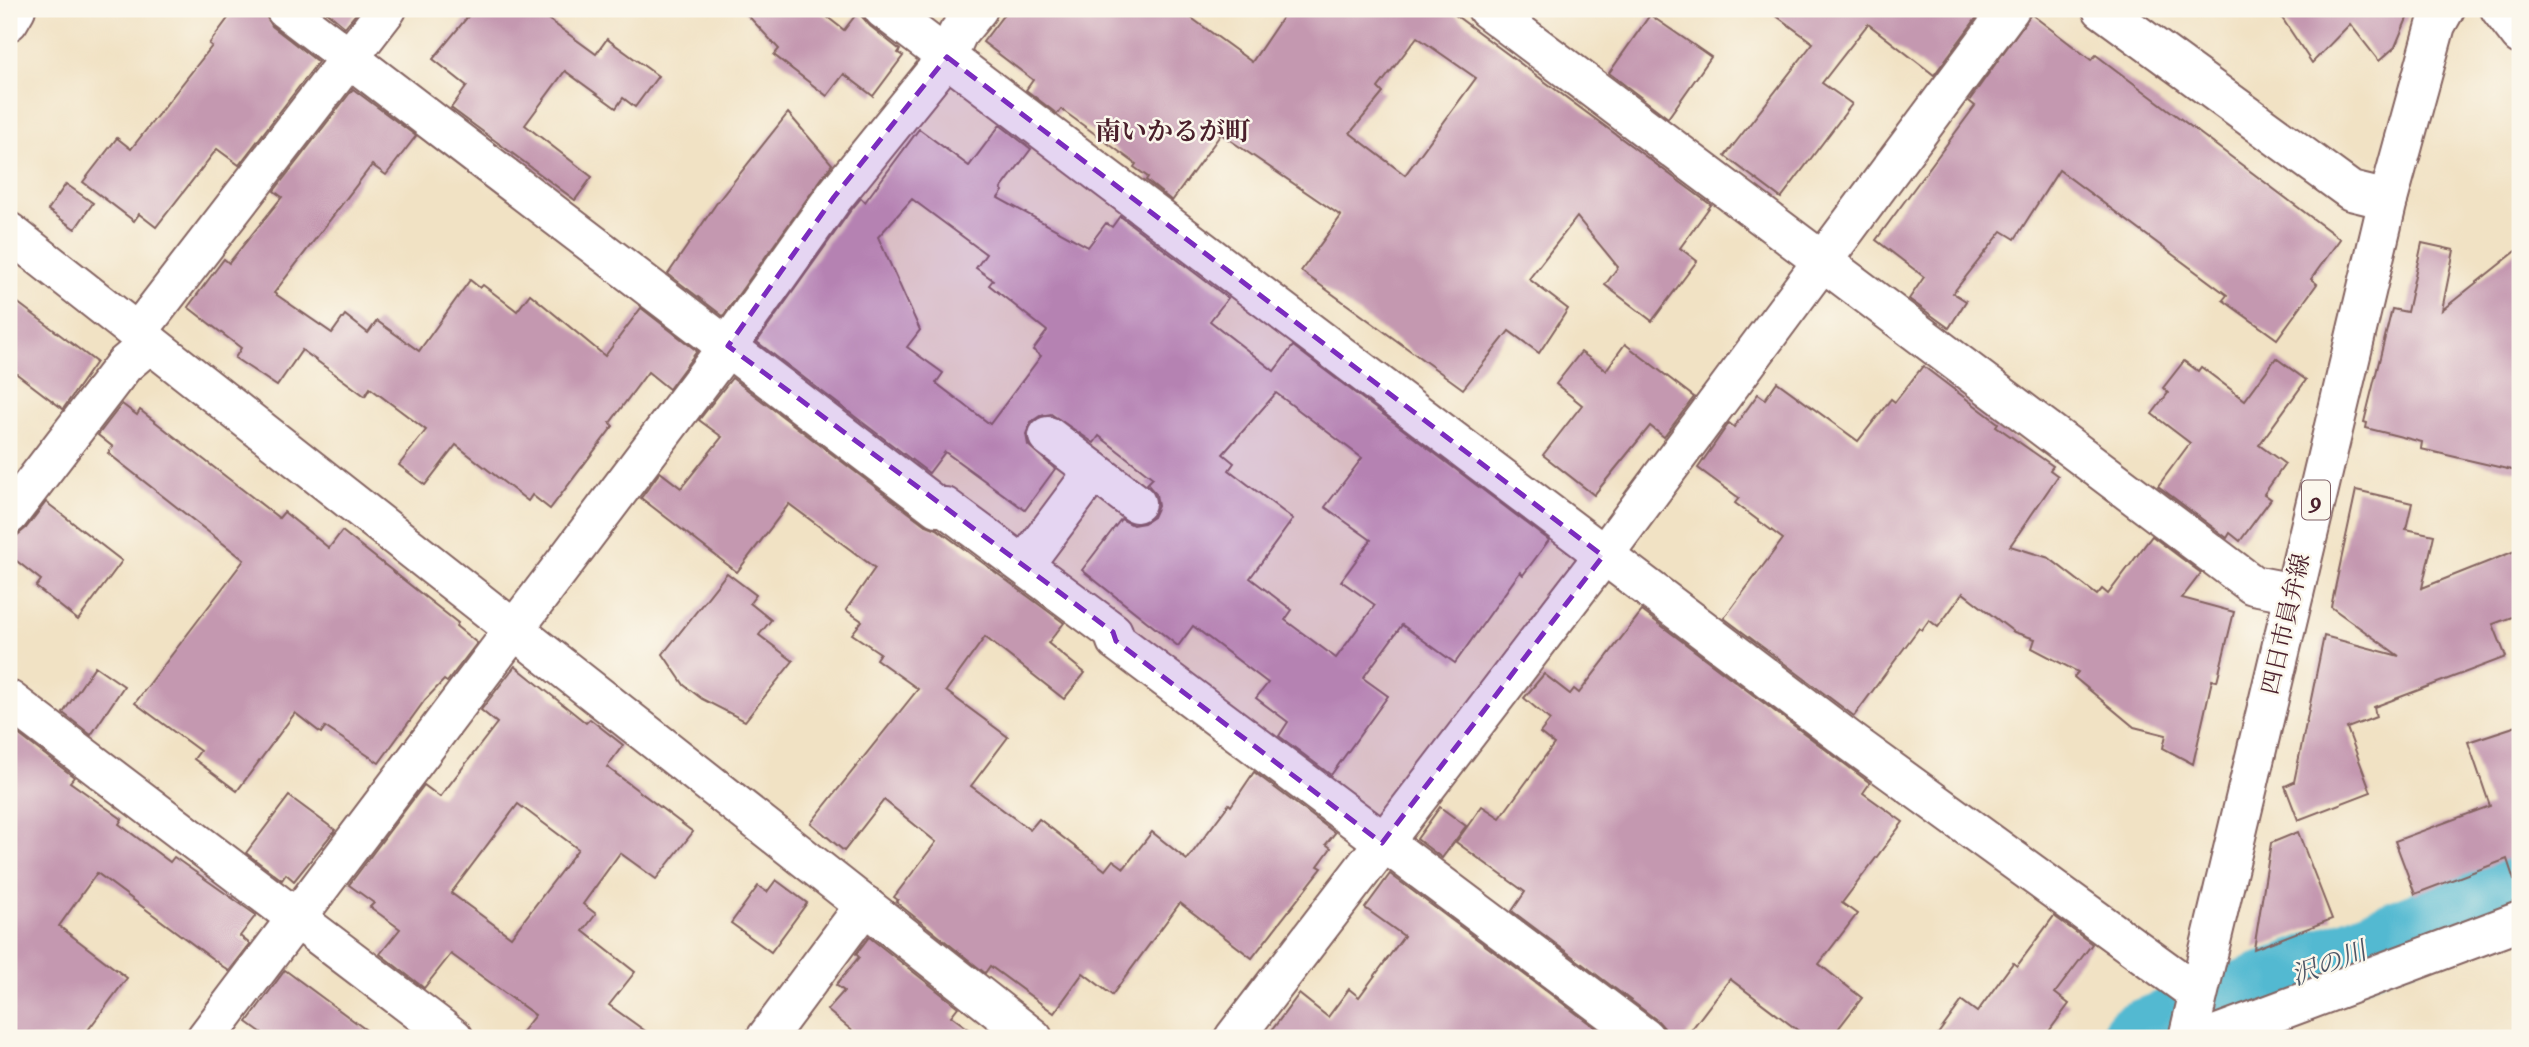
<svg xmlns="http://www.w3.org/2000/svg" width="2529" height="1047" font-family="'IM FELL Double Pica','Noto Serif JP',serif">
<rect width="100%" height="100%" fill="#fbf7ec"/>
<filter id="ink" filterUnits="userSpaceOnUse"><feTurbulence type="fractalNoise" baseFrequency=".0143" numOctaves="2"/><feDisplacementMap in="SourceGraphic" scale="14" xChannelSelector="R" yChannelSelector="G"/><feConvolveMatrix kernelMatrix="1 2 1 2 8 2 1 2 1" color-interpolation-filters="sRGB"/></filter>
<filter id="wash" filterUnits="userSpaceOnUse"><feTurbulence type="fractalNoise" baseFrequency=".00686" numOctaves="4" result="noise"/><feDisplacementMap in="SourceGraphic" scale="28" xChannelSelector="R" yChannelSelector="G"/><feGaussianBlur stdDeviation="1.57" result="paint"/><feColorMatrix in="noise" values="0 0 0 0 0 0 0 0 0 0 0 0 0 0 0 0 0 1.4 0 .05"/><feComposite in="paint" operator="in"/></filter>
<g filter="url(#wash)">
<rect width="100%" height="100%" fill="#f1e2c4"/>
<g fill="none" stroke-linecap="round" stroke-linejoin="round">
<path stroke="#53b9d1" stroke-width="74" d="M 2138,1038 L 2520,890"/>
</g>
<g id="blocks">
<g fill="#c498b0" fill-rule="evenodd">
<path d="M 235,9 L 264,9 L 272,26 L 318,62 L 239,165 L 217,149 L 156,227 L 139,214 L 134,221 L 83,182 L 117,138 L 131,149 L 212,46 L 209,44 Z"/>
<path d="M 323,9 L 360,9 L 345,27 Z"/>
<path d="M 474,9 L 534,9 L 596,54 L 607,39 L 658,76 L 635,107 L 623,98 L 616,108 L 565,71 L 525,125 L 592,177 L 575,200 L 451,108 L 467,86 L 433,59 Z"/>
<path d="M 742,9 L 817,9 L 844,30 L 858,12 L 870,26 L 900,50 L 898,53 L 903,56 L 873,96 L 844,74 L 827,96 L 774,55 L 779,49 Z"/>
<path d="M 1008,9 L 1179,9 L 1252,62 L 1288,9 L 1447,9 L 1711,205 L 1680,248 L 1697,261 L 1652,321 L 1605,285 L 1618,267 L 1577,217 L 1529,279 L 1568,309 L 1539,353 L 1509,331 L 1463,389 L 1301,271 L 1341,216 L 1221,134 L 1172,201 L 1146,180 L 1148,177 L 1134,167 L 1136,164 L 1061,109 L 1057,114 L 1026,90 L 1033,80 L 983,42 ZM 1417,37 L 1476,78 L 1405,175 L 1350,133 L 1383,93 L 1378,88 Z"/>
<path d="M 1767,9 L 1983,9 L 1934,75 L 1868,24 L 1822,83 L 1852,104 L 1781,198 L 1725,156 L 1813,43 Z"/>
<path d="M 2276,9 L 2411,9 L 2395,47 L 2379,61 L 2350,24 L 2312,63 Z"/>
<path d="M 2031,14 L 2091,60 L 2096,55 L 2340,239 L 2311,279 L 2317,284 L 2277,339 L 2223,300 L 2227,295 L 2059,170 L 2015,239 L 2002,231 L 1953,293 L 1966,301 L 1949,328 L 1909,299 L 1924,277 L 1876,240 L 1975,106 L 1969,101 Z"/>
<path d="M 1650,15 L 1711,57 L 1668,118 L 1609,73 Z"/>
<path d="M 353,89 L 416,136 L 386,175 L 372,165 L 274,293 L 332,333 L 345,315 L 368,333 L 377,321 L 419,351 L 470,280 L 480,288 L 483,285 L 517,311 L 530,294 L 605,356 L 641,308 L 697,351 L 669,389 L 648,372 L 610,423 L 613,426 L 550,509 L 532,495 L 528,501 L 456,445 L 425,485 L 399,465 L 426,430 L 370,388 L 365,396 L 302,350 L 277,386 L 235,358 L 241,348 L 188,307 L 224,259 L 229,263 L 282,197 L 274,191 Z"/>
<path d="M 788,113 L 832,164 L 723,316 L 668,274 L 716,204 Z"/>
<path d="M 1000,125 L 1031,149 L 1001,189 L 1003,191 L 998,198 L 1088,247 L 1106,223 L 1112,227 L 1120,216 L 1228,298 L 1210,321 L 1274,371 L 1293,346 L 1549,540 L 1523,575 L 1520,572 L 1455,663 L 1402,625 L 1363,678 L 1388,696 L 1331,775 L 1279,736 L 1288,722 L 1256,698 L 1268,683 L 1193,626 L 1178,646 L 1082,570 L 1121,519 L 1133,525 L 1144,523 L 1153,517 L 1158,506 L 1156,494 L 1147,484 L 1153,478 L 1099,436 L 1094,443 L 1051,414 L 1040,416 L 1031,422 L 1026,434 L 1028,445 L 1055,469 L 1025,510 L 945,452 L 929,473 L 757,342 L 851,210 L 861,198 L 865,202 L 919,129 L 969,166 ZM 912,199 L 986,254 L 976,268 L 993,280 L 989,285 L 1047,331 L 1033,350 L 1041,356 L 990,424 L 936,383 L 943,373 L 907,347 L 920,330 L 878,237 ZM 1276,393 L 1362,458 L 1325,507 L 1371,540 L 1341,581 L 1375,605 L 1336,658 L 1285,620 L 1292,610 L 1250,578 L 1293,519 L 1229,470 L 1234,463 L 1223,454 Z"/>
<path d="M 66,184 L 93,203 L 75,229 L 48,210 Z"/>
<path d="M 2422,243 L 2454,250 L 2442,310 L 2520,248 L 2520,472 L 2421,449 L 2422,442 L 2366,428 L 2367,423 L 2364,422 L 2392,309 L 2407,312 Z"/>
<path d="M 9,296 L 96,362 L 63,409 L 9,368 Z"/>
<path d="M 1625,344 L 1694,397 L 1664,437 L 1650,426 L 1594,495 L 1543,455 L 1582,405 L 1556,384 L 1581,352 L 1606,370 Z"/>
<path d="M 2276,358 L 2306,380 L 2259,445 L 2285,464 L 2264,494 L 2271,499 L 2240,541 L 2230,533 L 2227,538 L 2158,486 L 2190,443 L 2152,414 L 2168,393 L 2163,388 L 2184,361 L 2198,371 L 2201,367 L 2245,400 Z"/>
<path d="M 1923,366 L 1998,423 L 1996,426 L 2053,466 L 2050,470 L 2058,476 L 2010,546 L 2049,558 L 2097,595 L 2102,589 L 2108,594 L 2152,536 L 2201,573 L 2182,598 L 2234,612 L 2217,681 L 2212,680 L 2193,764 L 2163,748 L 2166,735 L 2134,727 L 2074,677 L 2078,672 L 2032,648 L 2035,639 L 2014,632 L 1963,593 L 1938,627 L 1929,620 L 1922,630 L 1919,628 L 1854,716 L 1724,618 L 1783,539 L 1735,503 L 1739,498 L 1698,468 L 1729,423 L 1734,427 L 1758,394 L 1765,399 L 1777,382 L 1858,441 L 1891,399 L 1895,402 Z"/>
<path d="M 732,378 L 924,524 L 937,529 L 1064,623 L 1048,643 L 1085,673 L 1064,699 L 985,637 L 946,691 L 1008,737 L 971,786 L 1030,830 L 1039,819 L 1105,870 L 1113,860 L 1124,868 L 1152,832 L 1187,860 L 1229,804 L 1231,806 L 1254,772 L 1335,833 L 1326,844 L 1331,848 L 1318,866 L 1322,868 L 1252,958 L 1180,903 L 1112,995 L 1083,973 L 1054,1013 L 990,966 L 985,973 L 896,902 L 898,900 L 894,897 L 936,842 L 884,800 L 844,851 L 811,823 L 918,689 L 876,659 L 880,653 L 852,634 L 862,621 L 846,610 L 875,568 L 789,504 L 737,572 L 641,498 L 660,472 L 681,488 L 722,437 L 699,420 Z"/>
<path d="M 122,404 L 137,415 L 140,410 L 279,518 L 284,512 L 329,548 L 342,531 L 458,623 L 456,626 L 477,643 L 447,682 L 444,680 L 425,700 L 379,763 L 325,727 L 321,733 L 295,713 L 237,791 L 194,759 L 200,751 L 135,703 L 244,560 L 108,453 L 113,447 L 98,435 Z"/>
<path d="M 2356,490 L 2412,503 L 2406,529 L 2434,535 L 2422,588 L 2520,549 L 2520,614 L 2493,624 L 2506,657 L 2374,707 L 2376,717 L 2347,728 L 2371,792 L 2298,820 L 2285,786 L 2294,782 L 2324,636 L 2399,656 L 2331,607 Z"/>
<path d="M 46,502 L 122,561 L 78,620 L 36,587 L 41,580 L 9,555 L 9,542 L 26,528 Z"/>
<path d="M 727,573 L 756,595 L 750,603 L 771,620 L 759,635 L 793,661 L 745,721 L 702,699 L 684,685 L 663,654 Z"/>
<path d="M 1642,611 L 1870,783 L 1863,793 L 1903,822 L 1842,903 L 1857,914 L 1819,964 L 1862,998 L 1831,1038 L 1808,1038 L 1730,979 L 1685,1038 L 1666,1038 L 1665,1029 L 1658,1021 L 1512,911 L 1525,892 L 1456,842 L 1482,806 L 1500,818 L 1554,744 L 1540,733 L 1550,720 L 1524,698 L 1544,674 L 1570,694 L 1574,689 L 1579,693 Z"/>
<path d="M 95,666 L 124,686 L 91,735 L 63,713 Z"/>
<path d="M 515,666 L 586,723 L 590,719 L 623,745 L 607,767 L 693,832 L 656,879 L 620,853 L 583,904 L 596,914 L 583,931 L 635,972 L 609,1005 L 655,1038 L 517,1038 L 535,1015 L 451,954 L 424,988 L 380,954 L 400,929 L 370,907 L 374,903 L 349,885 L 424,785 L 440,797 L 497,723 L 481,710 ZM 518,804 L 578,849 L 511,937 L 451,893 Z"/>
<path d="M 2520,725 L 2520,879 L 2514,880 L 2507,859 L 2415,894 L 2395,841 L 2490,806 L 2468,742 Z"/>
<path d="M 9,727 L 74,777 L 70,782 L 122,819 L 119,824 L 170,862 L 174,857 L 256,915 L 240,936 L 250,944 L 229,971 L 97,873 L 59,926 L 127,978 L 82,1038 L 9,1038 Z"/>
<path d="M 289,796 L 335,830 L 294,881 L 286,874 L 282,880 L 246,853 Z"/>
<path d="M 1440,807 L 1466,826 L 1442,858 L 1417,839 Z"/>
<path d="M 2298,832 L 2332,919 L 2254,949 L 2271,843 Z"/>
<path d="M 1390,874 L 1609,1038 L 1266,1038 L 1299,994 L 1328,1017 L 1349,989 L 1359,997 L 1404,936 L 1365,908 Z"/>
<path d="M 776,880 L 807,903 L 771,952 L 731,923 L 758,886 L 767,892 Z"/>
<path d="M 2054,916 L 2092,944 L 2055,993 L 2069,1004 L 2044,1038 L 1935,1038 L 1962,1001 L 1977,1012 L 2013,963 L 2017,966 Z"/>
<path d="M 869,937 L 958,1007 L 951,1016 L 981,1038 L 861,1038 L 827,1010 L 844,991 L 836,985 L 859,957 L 856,954 Z"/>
<path d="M 285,970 L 377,1038 L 269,1038 L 247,1022 Z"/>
</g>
</g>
</g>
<g filter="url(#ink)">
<use href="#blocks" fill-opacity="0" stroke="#846361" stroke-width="2"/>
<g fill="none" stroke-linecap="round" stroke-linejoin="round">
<defs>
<g id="minor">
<path d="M 285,9 L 937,507 L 945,507 L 1113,632 L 1116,641 L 1645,1038"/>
<path d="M 883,9 L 1854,744 L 2198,994"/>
<path d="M 1487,9 L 2253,585 L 2294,593"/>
<path d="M 2102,9 L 2351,191 L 2388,200"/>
<path d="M 2500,9 L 2520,35"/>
<path d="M 9,21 L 16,9"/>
<path d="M 137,333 L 387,9"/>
<path d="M 1048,436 L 1136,503"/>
<path d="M 9,515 L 124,365 L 150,343"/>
<path d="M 1024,565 L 1094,471"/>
<path d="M 9,700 L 454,1038"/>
<path d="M 206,1038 L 728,346 L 834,197 L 947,57 L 958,33 L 978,9"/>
<path d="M 766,1038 L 865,905"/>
<path d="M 1234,1038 L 1603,556 L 2010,9"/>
<path d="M 2207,1038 L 2520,921"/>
</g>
<path id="tertiary" d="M 9,232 L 1033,1038"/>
<path id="primary" d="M 2188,1038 L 2388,200 L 2436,25 L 2445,9"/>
</defs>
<use href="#minor" stroke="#846361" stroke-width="42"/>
<use href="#tertiary" stroke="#846361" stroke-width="42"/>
<use href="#primary" stroke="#846361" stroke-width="42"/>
<use href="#minor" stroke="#fff" stroke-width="38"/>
<use href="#tertiary" stroke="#fff" stroke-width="38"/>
<use href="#primary" stroke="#fff" stroke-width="38"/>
</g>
</g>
<path fill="#7b2cbf" fill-opacity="0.2" stroke="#7b2cbf" stroke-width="5" stroke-dasharray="14 9" stroke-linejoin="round" d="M 947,57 L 1603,556 L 1382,843 L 1116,641 L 1113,632 L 728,346 L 834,197 Z"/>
<g text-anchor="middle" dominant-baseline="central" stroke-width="5" stroke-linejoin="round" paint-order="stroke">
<rect fill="#fbf7ec" stroke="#7f6065" stroke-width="2" x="2302" y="480.5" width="28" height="39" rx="5"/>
<g font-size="23" font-weight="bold" fill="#4a1f2b">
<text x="2316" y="500">9</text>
</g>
<g font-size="24" fill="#4a1f2b" stroke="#fbf7ec">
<text transform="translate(2286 624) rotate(-77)">四日市員弁線</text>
</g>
<g font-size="26" font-weight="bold" fill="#4a1f2b" stroke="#fbf7ec">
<text x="1173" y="132">南いかるが町</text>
</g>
<g font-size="26" font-style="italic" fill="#4d5565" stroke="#fbf7ec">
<text transform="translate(2329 964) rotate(-21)">沢の川</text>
</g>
</g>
<rect width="2529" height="1047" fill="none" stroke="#fbf7ec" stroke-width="35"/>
</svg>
